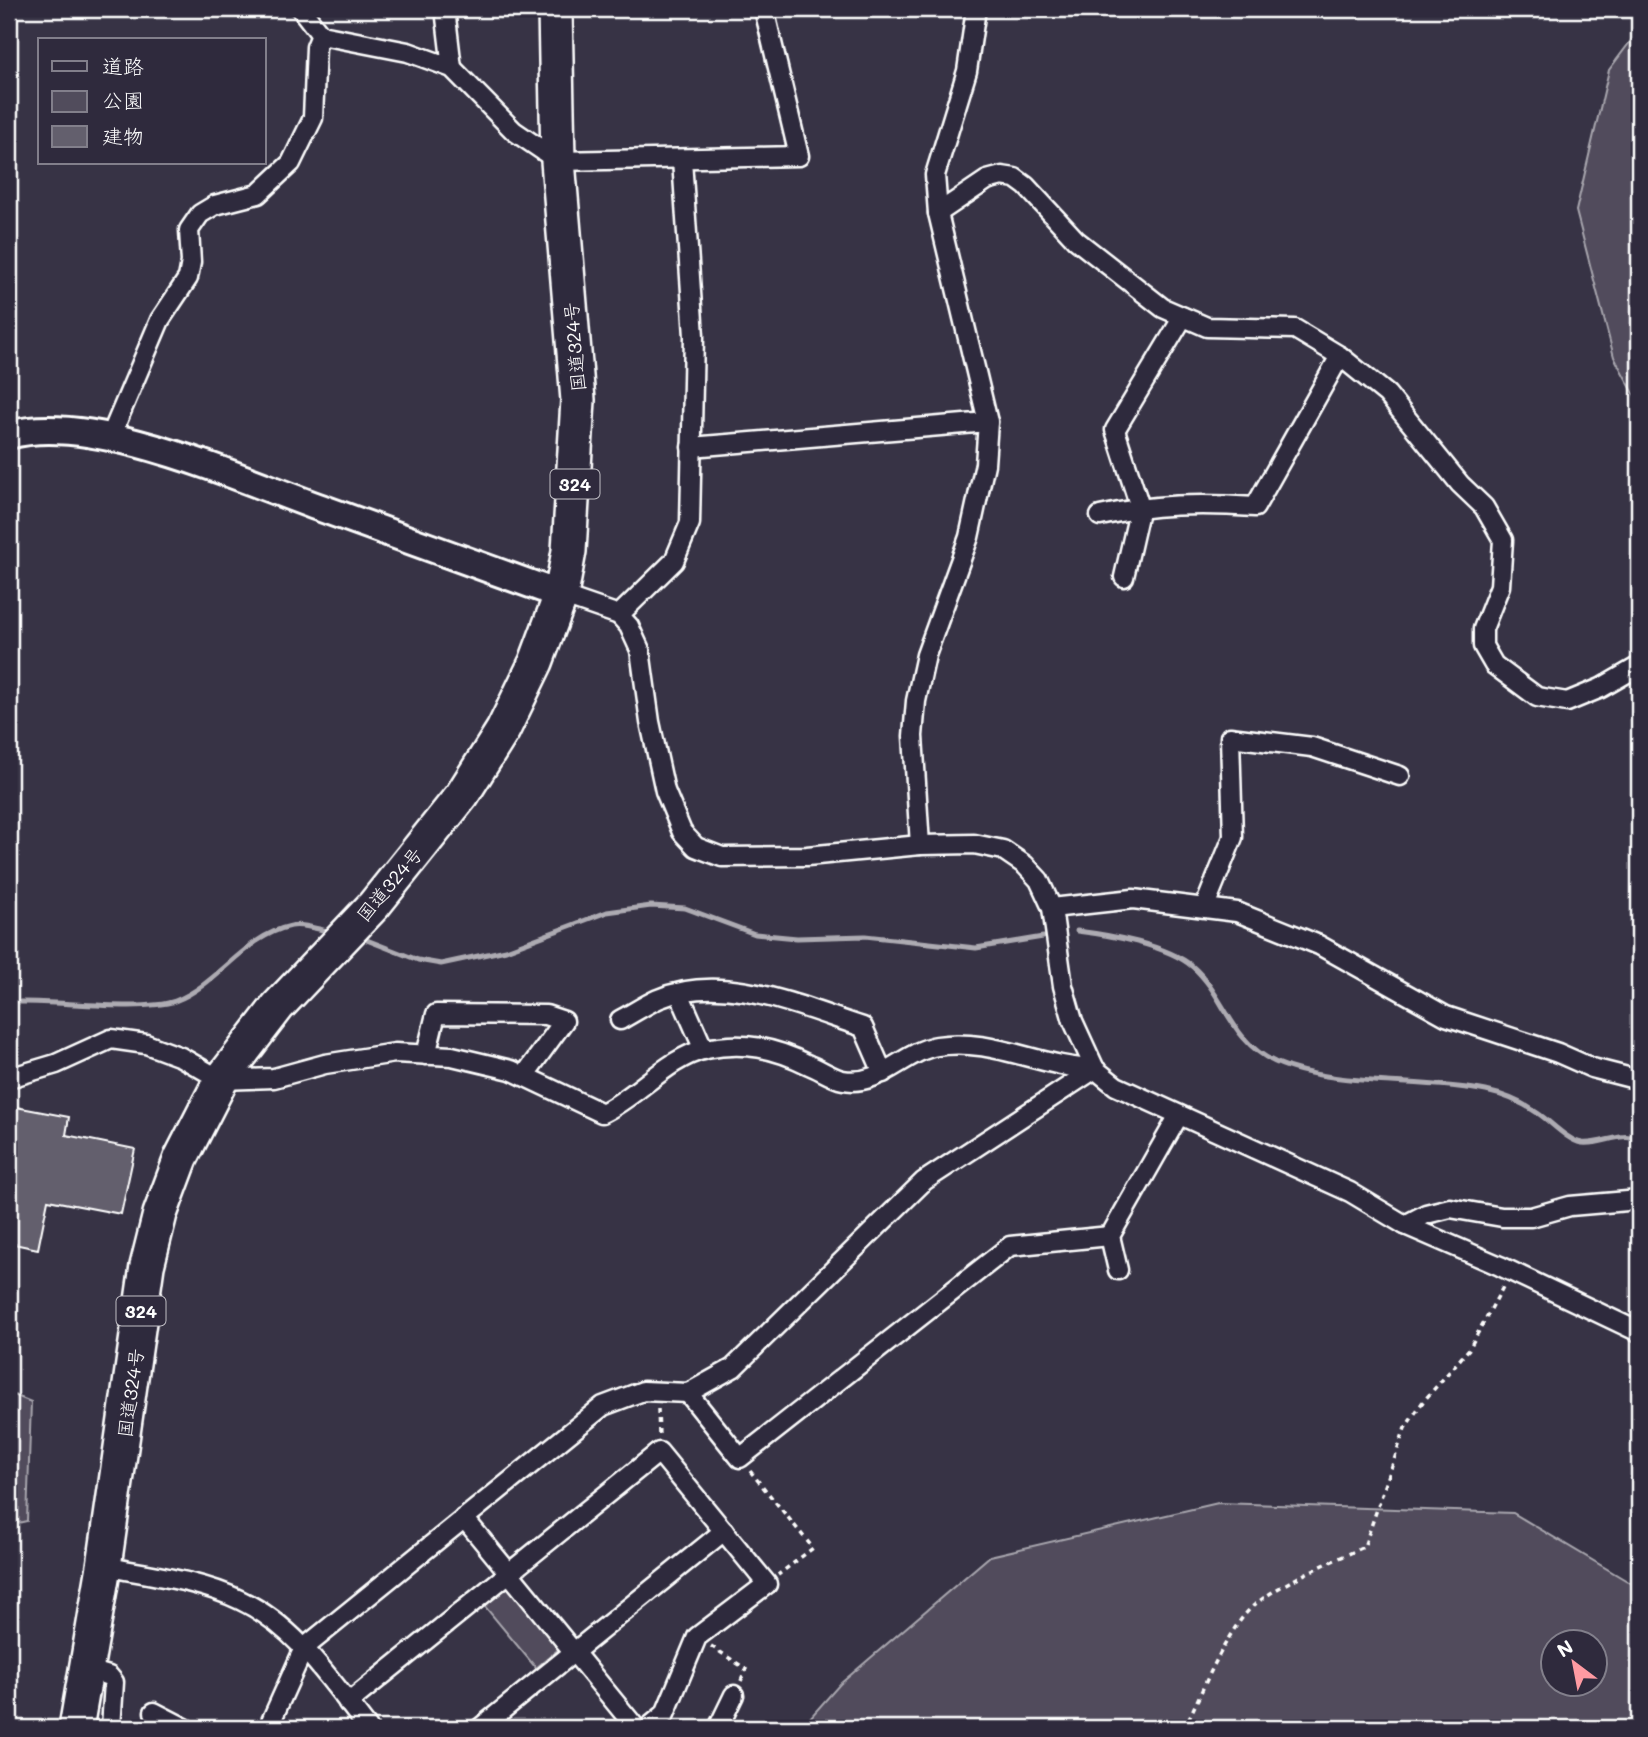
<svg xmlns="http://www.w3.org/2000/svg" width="1648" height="1737" font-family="Mali,'Klee One',sans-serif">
<rect width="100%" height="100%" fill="#373345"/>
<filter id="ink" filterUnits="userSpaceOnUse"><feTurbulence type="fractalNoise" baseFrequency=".0143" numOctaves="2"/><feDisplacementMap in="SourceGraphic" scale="14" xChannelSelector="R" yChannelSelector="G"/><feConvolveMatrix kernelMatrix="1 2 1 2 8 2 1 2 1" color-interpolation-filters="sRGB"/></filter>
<g filter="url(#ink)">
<g fill="#514c5c" stroke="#a8a6ae" stroke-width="2" fill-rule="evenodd">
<path d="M 1639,30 L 1639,403 L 1614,357 L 1576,211 L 1609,70 Z"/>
<path d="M 9,1393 L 31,1402 L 27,1521 L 9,1525 Z"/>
<path d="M 1218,1503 L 1513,1513 L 1639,1588 L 1639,1728 L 801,1728 L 840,1684 L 990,1556 ZM 1554,1642 L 1596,1642 L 1596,1684 L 1554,1684 Z"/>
<path d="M 507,1583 L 560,1648 L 536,1668 L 482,1603 Z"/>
</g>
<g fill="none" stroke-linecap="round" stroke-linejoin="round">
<g stroke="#adabb2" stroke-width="5">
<path d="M 1077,931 C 1110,935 1168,945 1193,967 C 1225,995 1229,1040 1275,1062 C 1333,1088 1422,1078 1486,1091 C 1505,1095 1522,1102 1539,1114 C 1551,1122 1568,1141 1582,1143 C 1603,1145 1620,1131 1639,1139"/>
<path d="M 359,937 L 418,960 L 441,964 L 506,950 L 607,912 L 651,906 L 685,908 L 755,934 L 797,938 L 865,936 L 976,948 L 1043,937"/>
<path d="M 20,1002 C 57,1001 145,1012 175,1001 C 219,984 244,936 291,926 C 302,923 320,930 332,932"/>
</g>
</g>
<path fill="#635f6d" stroke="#fff" stroke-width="2" d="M 16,1107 L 69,1117 L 66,1135 L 135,1149 L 121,1214 L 48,1200 L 38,1249 L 9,1243 L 9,1142 Z"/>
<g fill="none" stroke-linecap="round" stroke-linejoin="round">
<defs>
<g id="street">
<path d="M 301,9 L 321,35"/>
<path d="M 445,9 L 452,68"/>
<path d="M 321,35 L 408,52 L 452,68 L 514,131 L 558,161 L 799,156 L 764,9"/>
<path d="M 938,213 L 987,180 L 1002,176 L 1015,178 L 1026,186 L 1076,240 L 1163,308 L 1207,327 L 1295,329 L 1340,356 L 1387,394 L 1460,484 L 1484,507 L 1503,540 L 1500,586 L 1483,629 L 1483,646 L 1494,665 L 1537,697 L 1567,702 L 1601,688 L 1639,666"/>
<path d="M 110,438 L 160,320 L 188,278 L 191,262 L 189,230 L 200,214 L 215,205 L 258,194 L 291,163 L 313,118 L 316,47 L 321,35"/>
<path d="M 691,447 L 988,422"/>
<path d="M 1100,516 C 1152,504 1201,503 1255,507 L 1340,356"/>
<path d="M 1124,577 L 1140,507 L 1115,430 L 1183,317"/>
<path d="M 561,595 L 619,615 L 629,626 L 640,650 L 650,722 L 665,791 L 682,832 L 696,847 L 722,857 L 807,856 L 920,845 L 974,844 L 1003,850 L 1025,865 L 1039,880 L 1052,908 L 1063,986 L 1073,1021 L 1095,1069 L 1116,1086 L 1350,1192 L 1405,1225 L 1500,1266 L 1639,1332"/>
<path d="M 619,615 L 674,561 L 690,523 L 694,336 L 682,160"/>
<path d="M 920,845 L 913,736 L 916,701 L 926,655 L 969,537 L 985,464 L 988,422 L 938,213 L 935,175 L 967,71 L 976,9"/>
<path d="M 1205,906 L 1233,837 L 1230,737 L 1312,747 L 1400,776"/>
<path d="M 1052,908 L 1133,899 L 1237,912 L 1319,945 L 1446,1016 L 1558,1053 L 1592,1068 L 1639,1080"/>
<path d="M 679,993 L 704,1050"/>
<path d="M 620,1020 C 633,1013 645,1005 658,999 C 724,971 800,1007 863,1027 L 883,1073"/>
<path d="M 426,1055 L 436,1014 L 546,1015 L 564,1021 L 524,1076"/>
<path d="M 9,1078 L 56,1064 L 111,1039 L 146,1044 L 181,1057 L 221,1080 L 274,1078 L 325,1064 L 395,1053 L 452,1056 L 511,1070 L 602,1113 C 638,1096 667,1058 706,1049 C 744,1041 775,1048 809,1065 C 820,1069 832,1078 843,1080 C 880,1087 905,1051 937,1046 C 992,1037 1041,1068 1095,1069"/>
<path d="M 1405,1225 L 1426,1214 L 1450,1208 L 1502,1217 L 1531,1217 L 1570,1206 L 1639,1200"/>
<path d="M 1118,1270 L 1110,1236 L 1179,1115"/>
<path d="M 688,1393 L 740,1458 L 1010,1246 L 1110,1236"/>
<path d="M 464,1518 L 636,1728"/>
<path d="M 104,1566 C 148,1575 199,1580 240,1600 C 296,1626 331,1681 368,1728"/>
<path d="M 86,1669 L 109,1676 L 114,1682 L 111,1728"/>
<path d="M 348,1703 L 659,1452 L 767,1584 L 697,1637 L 665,1714 L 648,1728"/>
<path d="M 154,1712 L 185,1728"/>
<path d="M 268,1728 L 304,1648 L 603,1406 L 643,1391 L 688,1393 L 733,1368 L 924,1181 L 1095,1069"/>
<path d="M 480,1728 L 724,1531"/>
<path d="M 718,1728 L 734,1695"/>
</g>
<path id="secondary" d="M 9,435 C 92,411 240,479 321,508 C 401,537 481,566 561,595"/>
<path id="highway" d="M 76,1728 L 104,1566 L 147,1266 L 160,1214 L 181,1158 L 221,1080 L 278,1006 L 374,905 L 462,795 L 503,730 L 536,662 L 561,595 L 569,551 L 578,400 L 558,161 L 555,9"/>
</defs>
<use href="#street" stroke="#fff" stroke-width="23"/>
<use href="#secondary" stroke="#fff" stroke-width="32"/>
<use href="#highway" stroke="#fff" stroke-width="38"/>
<g stroke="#fff" stroke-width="3.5" stroke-dasharray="5 5" stroke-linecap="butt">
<path d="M 658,1409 L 659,1436"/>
<path d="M 750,1471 L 813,1548 L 778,1575"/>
<path d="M 711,1646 L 746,1669 L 741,1681"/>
<path d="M 1184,1728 C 1202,1694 1227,1625 1258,1602 C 1289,1579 1328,1563 1364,1547 L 1405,1428 L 1422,1403 L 1469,1349 L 1503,1287"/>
</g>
<use href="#street" stroke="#2f2a3d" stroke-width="18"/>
<use href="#secondary" stroke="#2f2a3d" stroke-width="26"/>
<use href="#highway" stroke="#2f2a3d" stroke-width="33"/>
</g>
</g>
<g text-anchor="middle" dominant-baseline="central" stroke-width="5" stroke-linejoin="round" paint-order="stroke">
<g fill="#2f2a3d" stroke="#c1bfc5" stroke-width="2">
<rect x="550.5" y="469.5" width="49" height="29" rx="5"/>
<rect x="116.5" y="1296.5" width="49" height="29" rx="5"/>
</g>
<g font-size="18" font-weight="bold" fill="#fff">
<text x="575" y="484">324</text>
<text x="141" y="1311">324</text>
</g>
<g font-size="19" fill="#fff" stroke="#2f2a3d">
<text transform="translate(574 347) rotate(-95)">国道324号</text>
<text transform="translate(389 884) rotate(-50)">国道324号</text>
<text transform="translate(130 1393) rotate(-82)">国道324号</text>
</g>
</g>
<rect width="1648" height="1737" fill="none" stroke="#2f2a3d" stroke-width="35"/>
<rect x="18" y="18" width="1613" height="1702" fill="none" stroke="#fff" stroke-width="2.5" filter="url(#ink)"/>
<rect x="38" y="38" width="228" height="126" fill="#2f2a3d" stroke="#827f8b" stroke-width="2"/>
<rect x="52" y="61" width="35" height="10" fill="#2f2a3d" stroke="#827f8b" stroke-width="2"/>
<text x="102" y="74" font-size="21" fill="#ffffff">道路</text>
<rect x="52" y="91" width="35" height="21" fill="#514c5c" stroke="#827f8b" stroke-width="2"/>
<text x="102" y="108" font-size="21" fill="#ffffff">公園</text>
<rect x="52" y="126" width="35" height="21" fill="#635f6d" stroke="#827f8b" stroke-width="2"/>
<text x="102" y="144" font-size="21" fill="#ffffff">建物</text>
<g transform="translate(1574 1663) rotate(328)"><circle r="33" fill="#2f2a3d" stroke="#827f8b" stroke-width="2"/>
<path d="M0-5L12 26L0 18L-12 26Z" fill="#ff9aa2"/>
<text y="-10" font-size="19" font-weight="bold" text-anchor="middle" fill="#ffffff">N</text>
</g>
</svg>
